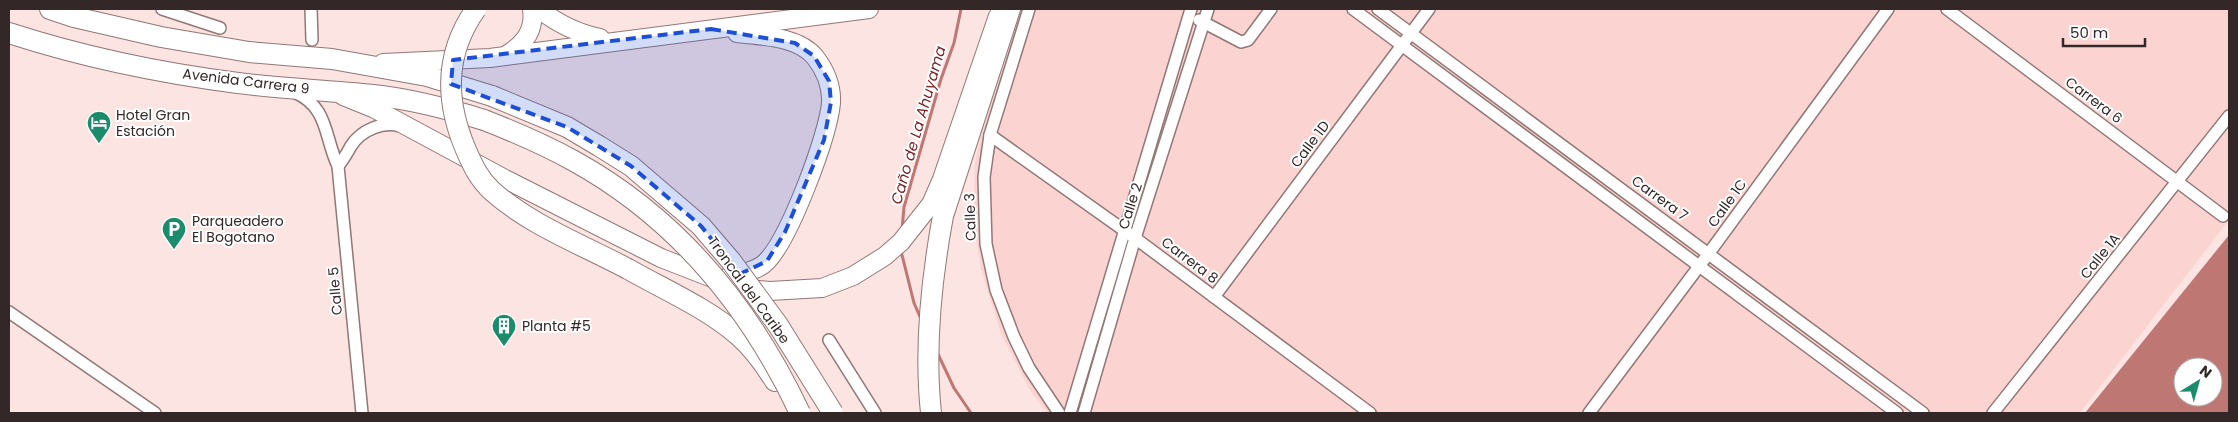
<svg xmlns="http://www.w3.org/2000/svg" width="2238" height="422" font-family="Poppins,sans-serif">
<rect width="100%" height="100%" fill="#fce4e2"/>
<path fill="#fbd4d1" d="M 1018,9 L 2229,9 L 2229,220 L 2080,413 L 1047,413 L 1030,390 L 1001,334 L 981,269 L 976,240 L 974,196 L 975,163 L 983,123 Z"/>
<path fill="#bf7773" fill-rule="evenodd" d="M 2229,235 L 2229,413 L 2085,413 ZM 2183,367 L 2213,367 L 2213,397 L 2183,397 Z"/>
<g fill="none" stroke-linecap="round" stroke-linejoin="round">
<g stroke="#bf7773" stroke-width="3">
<path d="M 902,230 L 904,207 L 941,79 L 954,43 L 961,9"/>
<path d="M 901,251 L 914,303 L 921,319"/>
<path d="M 937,352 L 954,388 L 971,413"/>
</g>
<defs>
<g id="street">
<path d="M 162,9 L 220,28"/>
<path d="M 311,9 L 312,40"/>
<path d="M 1029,9 L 990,135 L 984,177 L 986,244 L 996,290 L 1014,337 L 1029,368 L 1059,413"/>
<path d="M 1353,9 L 1897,413"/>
<path d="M 1378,9 L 1923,413"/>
<path d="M 1947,9 L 2223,216"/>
<path d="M 1199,20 L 1241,42 L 1248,40 L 1271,9"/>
<path d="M 294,92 C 329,107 324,137 338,166 L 362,413"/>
<path d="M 990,135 L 1135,238 L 1370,413"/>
<path d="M 338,166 C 344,159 347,153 351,146 C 361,130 383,121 400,126"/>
<path d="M 1214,297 L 1429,9"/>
<path d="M 9,312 L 155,413"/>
<path d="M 829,340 L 875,413"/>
<path d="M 1070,413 L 1191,9"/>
<path d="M 1084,413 L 1135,238 L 1208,9"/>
<path d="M 1589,413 L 1709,253 L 1888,9"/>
<path d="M 1993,413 L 2229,116"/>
</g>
<g id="primary">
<path d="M 539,9 C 558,24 576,33 600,38"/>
<path d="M 508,54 C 525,43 535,30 532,9"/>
<path d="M 383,63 L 490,58 L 869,9"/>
<path d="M 343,96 L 375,109 L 505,179 L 661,258 L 738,288 L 770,291 L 822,288 L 853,276 L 885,256 L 901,242 L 931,204 L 942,179 L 998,16"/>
<path d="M 729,276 C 742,273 758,271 767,261 C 790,237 828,136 831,103 C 832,86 825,70 815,57 C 798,36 761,36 737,33"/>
</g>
<g id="highway">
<path d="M 50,9 L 74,17 L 161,37 L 249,52 L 332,59 L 427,76 L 492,96"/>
<path d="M 9,33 C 83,57 160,73 238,83 C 283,89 328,90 373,95 C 410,99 449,109 484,120"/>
<path d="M 628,269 C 665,290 707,308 739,336 C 754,349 765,365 775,381"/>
<path d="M 931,413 C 924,347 931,281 943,216 L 1010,9"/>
</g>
</defs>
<use href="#street" stroke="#927775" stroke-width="14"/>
<use href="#primary" stroke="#927775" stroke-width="20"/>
<use href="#highway" stroke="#927775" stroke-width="22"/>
<use href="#street" stroke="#fff" stroke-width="11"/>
<use href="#primary" stroke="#fff" stroke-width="18"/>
<use href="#highway" stroke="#fff" stroke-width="20"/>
<defs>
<g id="highway-bridge">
<path d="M 476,9 C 444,54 445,101 466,150 C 473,166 479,179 492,191 C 530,225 583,245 628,269"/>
<path d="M 492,96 L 567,127 L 599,146 L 631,166 L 701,226 L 731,261 L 778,325 L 833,413"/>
<path d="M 484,120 C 515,132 545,145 574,161 C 677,218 750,307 800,413"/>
</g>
</defs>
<use href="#highway-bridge" stroke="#927775" stroke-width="22" stroke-linecap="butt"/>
<use href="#highway-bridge" stroke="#fff" stroke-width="20"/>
</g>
<path fill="#1d4ed8" fill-opacity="0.2" stroke="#1d4ed8" stroke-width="4" stroke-dasharray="10 6" stroke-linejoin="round" d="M 711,29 L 795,43 L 814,56 L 829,81 L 831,102 L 824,140 L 785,232 L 767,261 L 740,274 L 701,226 L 631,166 L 567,127 L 451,84 L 453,60 Z"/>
<defs>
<symbol id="hotel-pin" viewBox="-11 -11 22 30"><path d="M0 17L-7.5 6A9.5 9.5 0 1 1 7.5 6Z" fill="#1a8b6b" stroke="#fff"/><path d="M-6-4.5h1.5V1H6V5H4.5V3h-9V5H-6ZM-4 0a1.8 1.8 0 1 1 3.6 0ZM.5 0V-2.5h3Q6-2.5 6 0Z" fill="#fff"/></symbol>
<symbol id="parking-pin" viewBox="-11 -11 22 30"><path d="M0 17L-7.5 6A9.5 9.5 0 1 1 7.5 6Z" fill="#1a8b6b" stroke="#fff"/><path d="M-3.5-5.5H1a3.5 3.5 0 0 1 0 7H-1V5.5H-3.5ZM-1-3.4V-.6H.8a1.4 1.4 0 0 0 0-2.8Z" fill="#fff"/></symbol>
<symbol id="building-pin" viewBox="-11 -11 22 30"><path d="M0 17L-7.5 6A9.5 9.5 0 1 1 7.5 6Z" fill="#1a8b6b" stroke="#fff"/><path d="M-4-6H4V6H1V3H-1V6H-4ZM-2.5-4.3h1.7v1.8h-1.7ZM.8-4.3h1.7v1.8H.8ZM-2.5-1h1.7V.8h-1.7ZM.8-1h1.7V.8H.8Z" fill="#fff"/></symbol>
</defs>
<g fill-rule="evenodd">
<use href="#hotel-pin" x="85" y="109" width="28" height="38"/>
<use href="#parking-pin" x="160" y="215" width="28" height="38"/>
<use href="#building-pin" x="490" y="312" width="28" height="38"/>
</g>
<g text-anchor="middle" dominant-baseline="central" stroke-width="4" stroke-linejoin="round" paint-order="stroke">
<g font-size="14" fill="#332827" stroke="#fff">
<text transform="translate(246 81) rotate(7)">Avenida Carrera 9</text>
<text transform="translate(2094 100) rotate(37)">Carrera 6</text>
<text transform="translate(1310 144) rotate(-53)">Calle 1D</text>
<text transform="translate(1660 198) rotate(36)">Carrera 7</text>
<text transform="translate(1727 203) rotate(-54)">Calle 1C</text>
<text transform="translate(1130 206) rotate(-72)">Calle 2</text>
<text transform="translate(970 217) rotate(-92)">Calle 3</text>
<text transform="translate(2100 256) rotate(-51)">Calle 1A</text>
<text transform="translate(1190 260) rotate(37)">Carrera 8</text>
<text transform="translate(749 290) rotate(54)">Troncal del Caribe</text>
<text transform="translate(335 291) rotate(-95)">Calle 5</text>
</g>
<g font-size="14" fill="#332827" stroke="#fff" text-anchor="start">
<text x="116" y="115">Hotel Gran<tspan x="116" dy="16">Estación</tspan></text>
<text x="192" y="221">Parqueadero<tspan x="192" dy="16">El Bogotano</tspan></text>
<text x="522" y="326">Planta #5</text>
</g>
<g font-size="15" font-style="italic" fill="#7a2325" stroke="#fff">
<text transform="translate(918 125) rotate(-74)">Caño de La Ahuyama</text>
</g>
</g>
<rect width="2238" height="422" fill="none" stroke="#332827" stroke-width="20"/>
<g transform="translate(2198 382) rotate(37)"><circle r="24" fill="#ffffff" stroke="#ada9a9"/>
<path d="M0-4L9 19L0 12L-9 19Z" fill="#1a8b6b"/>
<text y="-8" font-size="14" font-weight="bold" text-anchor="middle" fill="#332827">N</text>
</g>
<path d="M2063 38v8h82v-8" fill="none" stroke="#332827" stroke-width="2.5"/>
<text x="2070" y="38" font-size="15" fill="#332827" stroke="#ffffff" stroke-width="4" paint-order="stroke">50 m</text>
</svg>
